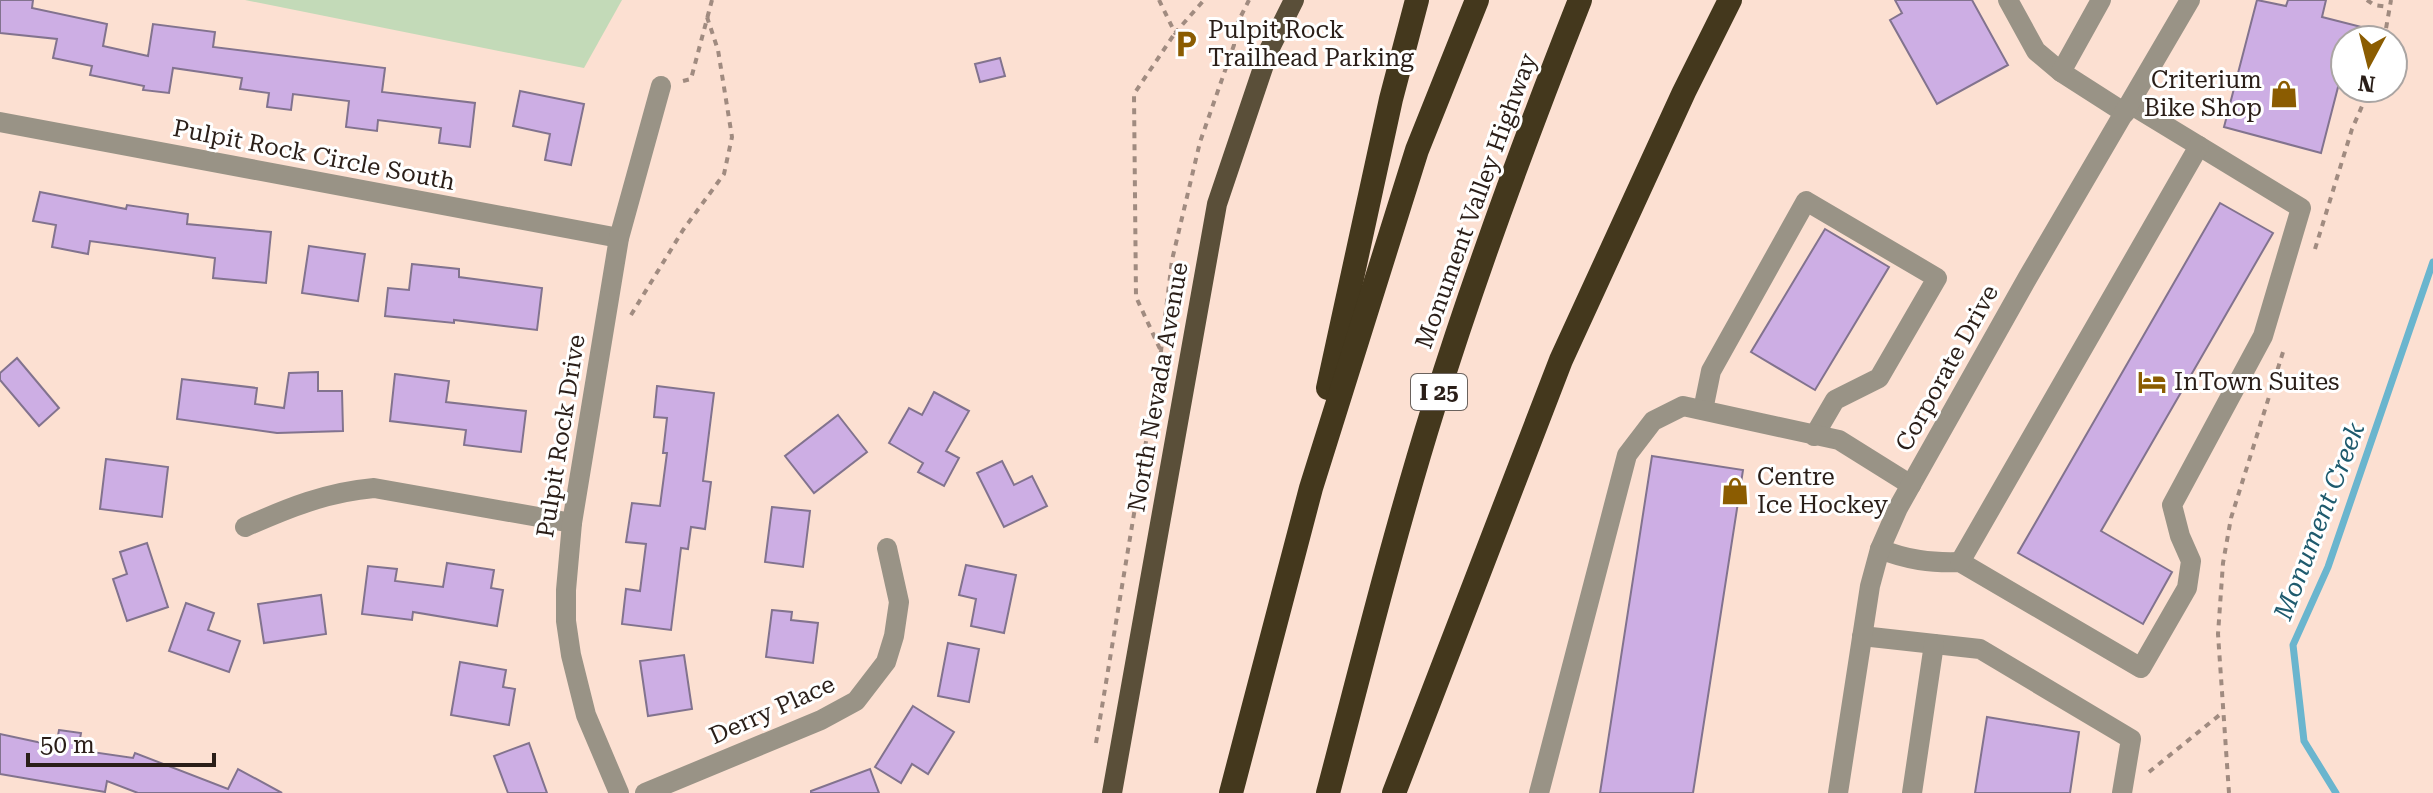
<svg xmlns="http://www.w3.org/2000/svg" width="2433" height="793" font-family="'Roboto Serif',serif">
<rect width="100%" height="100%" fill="#fce0d2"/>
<path fill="#c3dab8" d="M 245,0 L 622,0 L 584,68 Z"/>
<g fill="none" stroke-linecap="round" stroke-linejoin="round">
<path stroke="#6ab5ce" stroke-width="7" d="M 2336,793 L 2304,741 L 2293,645 L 2328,567 L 2433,262"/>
</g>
<g fill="#cdaee4" stroke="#82738e" stroke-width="2">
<path d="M 0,0 L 33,0 L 32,8 L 107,24 L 103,46 L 148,56 L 153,24 L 215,32 L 213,47 L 385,68 L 382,92 L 475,103 L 470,147 L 439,143 L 441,128 L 378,120 L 377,131 L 346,127 L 349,101 L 293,94 L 291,110 L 267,107 L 269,93 L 240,89 L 242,78 L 173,68 L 169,93 L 143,90 L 144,86 L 90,75 L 92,66 L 53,58 L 57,39 L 0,33 Z"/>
<path d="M 1895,0 L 1972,0 L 2008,65 L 1937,104 L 1890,20 L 1902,13 Z"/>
<path d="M 2257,0 L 2286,6 L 2288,0 L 2326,0 L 2322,17 L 2385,33 L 2384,40 L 2345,40 L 2345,60 L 2321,153 L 2224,127 Z"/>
<path d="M 1000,58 L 1005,76 L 980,82 L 975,64 Z"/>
<path d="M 520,91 L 584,104 L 571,165 L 545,160 L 550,134 L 513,126 Z"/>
<path d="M 40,192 L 126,209 L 127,205 L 188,214 L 187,224 L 271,232 L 266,283 L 213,278 L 215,258 L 90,241 L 88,254 L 52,247 L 56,225 L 33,221 Z"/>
<path d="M 2220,203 L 2273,233 L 2101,531 L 2172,572 L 2143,624 L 2018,553 Z"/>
<path d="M 1825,229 L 1889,267 L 1815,390 L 1751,352 Z"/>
<path d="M 309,246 L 365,254 L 358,301 L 302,293 Z"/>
<path d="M 412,264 L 459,269 L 459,277 L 542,288 L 537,330 L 454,320 L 454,323 L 385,316 L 388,288 L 409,290 Z"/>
<path d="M 17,358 L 59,408 L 39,426 L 0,380 L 0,373 Z"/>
<path d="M 318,372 L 318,391 L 342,391 L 343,431 L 277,433 L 177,419 L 182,379 L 257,388 L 255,404 L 284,408 L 289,373 Z"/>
<path d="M 395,374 L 449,381 L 446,402 L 526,411 L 521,452 L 464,445 L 466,430 L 390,421 Z"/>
<path d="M 657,386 L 714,393 L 703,481 L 711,482 L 705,529 L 691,527 L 688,549 L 681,548 L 671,630 L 622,624 L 626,589 L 640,591 L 646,544 L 626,542 L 632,503 L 660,506 L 667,453 L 663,453 L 667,418 L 654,417 Z"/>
<path d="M 934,392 L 969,411 L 946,451 L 959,458 L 944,486 L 918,472 L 923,463 L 889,443 L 909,408 L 922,415 Z"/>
<path d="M 838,415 L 867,452 L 814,493 L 785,456 Z"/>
<path d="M 1652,456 L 1743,470 L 1693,793 L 1600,793 Z"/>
<path d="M 106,459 L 168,467 L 162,517 L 100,509 Z"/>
<path d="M 1002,461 L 1014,485 L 1032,476 L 1047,506 L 1004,527 L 977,473 Z"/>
<path d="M 772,507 L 810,511 L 803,567 L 765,562 Z"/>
<path d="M 147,543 L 168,607 L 127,621 L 113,579 L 127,574 L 120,552 Z"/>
<path d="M 447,563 L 494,570 L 491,588 L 503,590 L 497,626 L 413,612 L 412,620 L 362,614 L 368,566 L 397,569 L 395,581 L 443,587 Z"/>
<path d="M 966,565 L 1016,575 L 1004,633 L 971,626 L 976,599 L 959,595 Z"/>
<path d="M 321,595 L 326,634 L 264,643 L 258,604 Z"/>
<path d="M 186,603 L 214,613 L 208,630 L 240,641 L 229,672 L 169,651 Z"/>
<path d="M 772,610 L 792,612 L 791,620 L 818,623 L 813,663 L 766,657 Z"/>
<path d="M 948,643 L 979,649 L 969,702 L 938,696 Z"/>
<path d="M 684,655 L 692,709 L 648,716 L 640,661 Z"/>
<path d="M 460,662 L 506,670 L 503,687 L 515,689 L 509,725 L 451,715 Z"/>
<path d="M 913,706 L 954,732 L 928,774 L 912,764 L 901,783 L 875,767 Z"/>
<path d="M 1987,717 L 2079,732 L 2070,793 L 1975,793 Z"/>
<path d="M 59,730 L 81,733 L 78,750 L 133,758 L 135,753 L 228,789 L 238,769 L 282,793 L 138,793 L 107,781 L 105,792 L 0,774 L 0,734 L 56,746 Z"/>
<path d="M 529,743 L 547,793 L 508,793 L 494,756 Z"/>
<path d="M 870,769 L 879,793 L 811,793 L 811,791 Z"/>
</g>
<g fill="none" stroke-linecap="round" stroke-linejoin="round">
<g stroke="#a08b80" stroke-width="4" stroke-dasharray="6 6" stroke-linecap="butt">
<path d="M 1159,0 L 1175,33 L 1204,0"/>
<path d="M 2367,0 L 2374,5 L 2389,7"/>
<path d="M 2384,40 L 2391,0"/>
<path d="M 683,81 L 691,79 L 712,0"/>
<path d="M 2315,249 L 2352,129 L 2370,88"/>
<path d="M 631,315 L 683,230 L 724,174 L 732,137 L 718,50 L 707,17"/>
<path d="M 1160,349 L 1136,297 L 1134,94 L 1175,33"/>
<path d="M 1096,743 L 1161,351 L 1172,260 L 1200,142 L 1234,45 L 1234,30 L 1249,0"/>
<path d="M 2149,772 L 2222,713"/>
<path d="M 2229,793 L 2218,634 L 2223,563 L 2231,518 L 2284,349"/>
</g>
<g stroke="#999386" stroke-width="20">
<path d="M 2008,0 L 2036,51 L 2061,72"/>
<path d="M 2101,0 L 2061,72 L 2125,113"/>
<path d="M 0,122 L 619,238"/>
<path d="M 1703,410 L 1711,371 L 1806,201 L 1937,278 L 1879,378 L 1835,400 L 1814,436"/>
<path d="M 245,527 C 288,508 327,492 374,488 L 572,523"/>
<path d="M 1880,549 C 1907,560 1931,563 1960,562 L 2141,668 L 2187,588 L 2191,561 L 2180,536 L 2172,505 L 2263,336 L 2301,208 L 2130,104"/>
<path d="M 1960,562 L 2199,146"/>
<path d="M 1862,636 L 1980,649 L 2131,739 L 2122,793"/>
<path d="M 619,793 L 586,715 L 571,655 L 566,621 L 566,590 L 572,523 L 619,238 L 661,86"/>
<path d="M 645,793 L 821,720 L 856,701 L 886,662 L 894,636 L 899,602 L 887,548"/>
<path d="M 1539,793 L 1627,455 L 1653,421 L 1683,406 L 1839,440 L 1911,485"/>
<path d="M 1838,793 L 1870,586 L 1880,549 L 1898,508 L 2028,277 L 2190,0"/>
<path d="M 1912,793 L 1934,644"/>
</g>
<path stroke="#5a4f39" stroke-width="20" d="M 1112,793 L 1217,204 L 1269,50 L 1294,0"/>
<g stroke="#44381d" stroke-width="24">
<path d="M 1328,388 L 1391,99 L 1417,0"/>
<path d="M 1231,793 L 1311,488 L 1417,150 L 1477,0"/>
<path d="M 1328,793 C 1362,664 1394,534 1434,406 C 1477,268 1527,134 1580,0"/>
<path d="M 1394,793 L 1561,360 L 1684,92 L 1730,0"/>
</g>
</g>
<defs>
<symbol id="parking-bare" viewBox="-9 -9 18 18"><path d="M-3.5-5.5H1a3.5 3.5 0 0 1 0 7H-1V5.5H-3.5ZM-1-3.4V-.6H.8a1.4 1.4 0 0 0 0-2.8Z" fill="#8b5c01" stroke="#fff" stroke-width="2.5" paint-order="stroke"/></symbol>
<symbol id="shop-bare" viewBox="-9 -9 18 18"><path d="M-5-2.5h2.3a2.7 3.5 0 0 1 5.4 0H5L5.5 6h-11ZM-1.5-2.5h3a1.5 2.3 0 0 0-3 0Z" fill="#8b5c01" stroke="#fff" stroke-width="2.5" paint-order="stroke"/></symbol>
<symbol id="hotel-bare" viewBox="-9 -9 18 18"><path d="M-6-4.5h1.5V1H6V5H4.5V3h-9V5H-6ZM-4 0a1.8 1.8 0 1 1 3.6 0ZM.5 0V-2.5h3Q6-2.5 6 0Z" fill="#8b5c01" stroke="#fff" stroke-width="2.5" paint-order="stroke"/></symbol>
</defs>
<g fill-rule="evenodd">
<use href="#parking-bare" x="1166" y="24" width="40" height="40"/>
<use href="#shop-bare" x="2264" y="74" width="40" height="40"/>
<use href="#hotel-bare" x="2132" y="362" width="40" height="40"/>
<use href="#shop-bare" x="1715" y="471" width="40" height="40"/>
</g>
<g text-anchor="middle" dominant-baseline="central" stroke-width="6" stroke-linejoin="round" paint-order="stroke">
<rect fill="#fff" stroke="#6a625d" stroke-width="2" x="1411" y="374" width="56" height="36" rx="6"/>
<g font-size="22" font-weight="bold" fill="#2a1e18">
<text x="1439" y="392">I 25</text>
</g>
<g font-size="24" fill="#2a1e18" stroke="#fff" text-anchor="start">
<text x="1208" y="30">Pulpit Rock<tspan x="1208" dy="28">Trailhead Parking</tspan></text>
<text x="2262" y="80" text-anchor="end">Criterium<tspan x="2262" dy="28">Bike Shop</tspan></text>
<text x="2174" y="382">InTown Suites</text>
<text x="1757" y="477">Centre<tspan x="1757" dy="28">Ice Hockey</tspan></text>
</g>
<g font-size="24" fill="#2a1e18" stroke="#fff">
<text transform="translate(314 155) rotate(11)">Pulpit Rock Circle South</text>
<text transform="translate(1476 201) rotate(-70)">Monument Valley Highway</text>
<text transform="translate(1947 368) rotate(-61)">Corporate Drive</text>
<text transform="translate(1158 387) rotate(-80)">North Nevada Avenue</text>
<text transform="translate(561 436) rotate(-81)">Pulpit Rock Drive</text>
<text transform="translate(772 710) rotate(-24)">Derry Place</text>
</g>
<g font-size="26" font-style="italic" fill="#1e5a6d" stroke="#fff">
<text transform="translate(2319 521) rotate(-69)">Monument Creek</text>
</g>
</g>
<g transform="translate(2369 64) rotate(187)"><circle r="38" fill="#ffffff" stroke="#aaa5a3" stroke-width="2"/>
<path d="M0-6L14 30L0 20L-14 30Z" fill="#8b5c01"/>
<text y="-12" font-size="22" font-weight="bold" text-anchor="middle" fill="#2a1e18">N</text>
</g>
<path d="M28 753v12h186v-12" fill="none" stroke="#2a1e18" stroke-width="4"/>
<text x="40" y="753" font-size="24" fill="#2a1e18" stroke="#ffffff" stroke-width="6" paint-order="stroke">50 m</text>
</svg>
